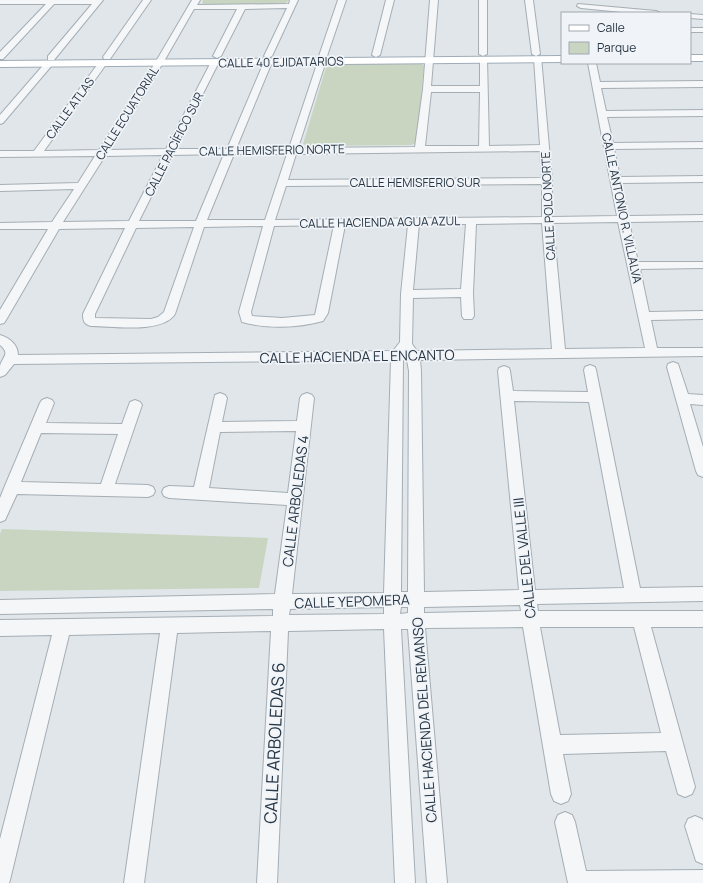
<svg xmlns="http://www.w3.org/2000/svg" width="703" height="883" font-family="Manrope,sans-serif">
<rect width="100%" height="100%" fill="#e0e6ea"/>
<g fill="#c9d5c1">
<path d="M 203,0 L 289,0 L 285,4 L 205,5 L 202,3 Z"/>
<path d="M 420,63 L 424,66 L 417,143 L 411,145 L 307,146 L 303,144 L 327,64 Z"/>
<path d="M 2,529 L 268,538 L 259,588 L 0,591 L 0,534 Z"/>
</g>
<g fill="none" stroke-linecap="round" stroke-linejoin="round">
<defs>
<g id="minor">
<path d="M 0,0 L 103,0 L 54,60 L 48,60 L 48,56 L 92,4 L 54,4 L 3,59 L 0,59 L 0,52 L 46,4 L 0,4 Z"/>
<path d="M 143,0 L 151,0 L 110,59 L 104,59 L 103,57 Z"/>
<path d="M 192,0 L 200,0 L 197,5 L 289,4 L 290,0 L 298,0 L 272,56 L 268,58 L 264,56 L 287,8 L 245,9 L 221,56 L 217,58 L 213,56 L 237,9 L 194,9 L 163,63 L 108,150 L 166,149 L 211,62 L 215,60 L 219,62 L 175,149 L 227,149 L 264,62 L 268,60 L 272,62 L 236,149 L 289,148 L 318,61 L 322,59 L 326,61 L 298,148 L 415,147 L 423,89 L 430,0 L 438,0 L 431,86 L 480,86 L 480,60 L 484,58 L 487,58 L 489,146 L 540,145 L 534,59 L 535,57 L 541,57 L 552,181 L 552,217 L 617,216 L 588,63 L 596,63 L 600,82 L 703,81 L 703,87 L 601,88 L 606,111 L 703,110 L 703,116 L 607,117 L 613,143 L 703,142 L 703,148 L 614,149 L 620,177 L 703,176 L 703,182 L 621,183 L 628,216 L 703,215 L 703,221 L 629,222 L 638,262 L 703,262 L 703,268 L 640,269 L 649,312 L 703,311 L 703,319 L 651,320 L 657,348 L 703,348 L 703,356 L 420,360 L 421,371 L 424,592 L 519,590 L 498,371 L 499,368 L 504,366 L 509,368 L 510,371 L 513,391 L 588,392 L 584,370 L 585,367 L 590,365 L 595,367 L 596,370 L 640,588 L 703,587 L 703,601 L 537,604 L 538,611 L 703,611 L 703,627 L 651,627 L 695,787 L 692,794 L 685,797 L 678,794 L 666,751 L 563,754 L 571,794 L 568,801 L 561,804 L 554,801 L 551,794 L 523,627 L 425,628 L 447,883 L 427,883 L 408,629 L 401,629 L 415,883 L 395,883 L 384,629 L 288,631 L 277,883 L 257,883 L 271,631 L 177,633 L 144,883 L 124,883 L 160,633 L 69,635 L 10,880 L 9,883 L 0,883 L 0,839 L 52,635 L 0,636 L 0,620 L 273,616 L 273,609 L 0,614 L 0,600 L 275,594 L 287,505 L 169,498 L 164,496 L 162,492 L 164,488 L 169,486 L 194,487 L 215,395 L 220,393 L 225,395 L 227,398 L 222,422 L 297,421 L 300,398 L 302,395 L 307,393 L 312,395 L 314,398 L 292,594 L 384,593 L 391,360 L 14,364 L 5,375 L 0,377 C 0,373 0,369 0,366 C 2,357 11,354 0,345 L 0,335 C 10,338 18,345 18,355 L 393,351 L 400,342 L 401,294 L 408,225 L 345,225 L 328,313 L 323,321 C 298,328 267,329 242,322 L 239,312 L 263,226 L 204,227 L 175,314 C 162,334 112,326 91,326 C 84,324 83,321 83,314 L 125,228 L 59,229 L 6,320 L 4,323 L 0,324 L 0,310 L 48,229 L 0,229 L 0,223 L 52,222 L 74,189 L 0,191 L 0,185 L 78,183 L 95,156 L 0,157 L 0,151 L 34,151 L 100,61 L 103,61 L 107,63 L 44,151 L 99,150 L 155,63 ZM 431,92 L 480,92 L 479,146 L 425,146 ZM 540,151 L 542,178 L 288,180 L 296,154 ZM 224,154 L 196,221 L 139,221 L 172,155 ZM 234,154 L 287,154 L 265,220 L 207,220 ZM 163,155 L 129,221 L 63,222 L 105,156 ZM 542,184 L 542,217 L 275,220 L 286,186 ZM 618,222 L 645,348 L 565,349 L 553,223 ZM 542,223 L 552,349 L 417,351 L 412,344 L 413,298 L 461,297 L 462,316 L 464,319 L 472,319 L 474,316 L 473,293 L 476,224 ZM 419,224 L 466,224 L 461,289 L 413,290 ZM 334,225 L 315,315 L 282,318 L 252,316 L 251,312 L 274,226 ZM 194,227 L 164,312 L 158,317 L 151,319 L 95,318 L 95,314 L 136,228 ZM 403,360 L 407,360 L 409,371 L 408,592 L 401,592 ZM 514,401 L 589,402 L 624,588 L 535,590 ZM 296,431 L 288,493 L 209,488 L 220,432 ZM 520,605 L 521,611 L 424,613 L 424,607 ZM 384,607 L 384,614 L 289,615 L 290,609 ZM 401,607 L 408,607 L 408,613 L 400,614 ZM 540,627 L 634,627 L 661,733 L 560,735 Z"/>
<path d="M 338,0 L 346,0 L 327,56 L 323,58 L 320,58 L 319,56 Z"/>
<path d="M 386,0 L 394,0 L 380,55 L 376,57 L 372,55 Z"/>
<path d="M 479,0 L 487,0 L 487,54 L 483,56 L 479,54 Z"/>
<path d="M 525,0 L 533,0 L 540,54 L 536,56 L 532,54 Z"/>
<path d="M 578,4 L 656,11 L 660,13 L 632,13 L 581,8 L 577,6 Z"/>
<path d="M 690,14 L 703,15 L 703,19 L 690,18 Z"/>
<rect x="690" y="28" width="13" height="4"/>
<path d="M 46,62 L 52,62 L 53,64 L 3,123 L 0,124 L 0,115 Z"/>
<path d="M 673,362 L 678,364 L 688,394 L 703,395 L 703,405 L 690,404 L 703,447 L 703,477 L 698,475 L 696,471 L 667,367 L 668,364 Z"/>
<path d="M 47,398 L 52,400 L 54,403 L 46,423 L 122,424 L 130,402 L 135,400 L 140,402 L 142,405 L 115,484 L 148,485 L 153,487 L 155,491 L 153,495 L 148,497 L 17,494 L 5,520 L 0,522 L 0,498 L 4,488 L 40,403 L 42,400 ZM 41,433 L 118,434 L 101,484 L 21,482 Z"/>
<path d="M 565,812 L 572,815 L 575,822 L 586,871 L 703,870 L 703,883 L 568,883 L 555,822 L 558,815 Z"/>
<path d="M 695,816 L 702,819 L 703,821 L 703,864 L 696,861 L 685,826 L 688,819 Z"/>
</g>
<g id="major">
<rect x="690" y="55" width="13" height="6"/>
<path d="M 562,56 L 562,62 L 0,67 L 0,61 Z"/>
</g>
</defs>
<use href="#minor" stroke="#a5aeb5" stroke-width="2"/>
<use href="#major" stroke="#9facb7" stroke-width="2"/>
<use href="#minor" fill="#f4f6f8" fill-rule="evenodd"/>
<use href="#major" fill="#fff" fill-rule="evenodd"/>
</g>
<g text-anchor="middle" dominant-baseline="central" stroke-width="3.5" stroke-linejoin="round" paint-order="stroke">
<g font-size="12" fill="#273644" stroke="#f0f4f8">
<text transform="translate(281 62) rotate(-1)">CALLE 40 EJIDATARIOS</text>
<text transform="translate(70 108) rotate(-54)">CALLE ATLAS</text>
<text transform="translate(127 113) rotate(-58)">CALLE ECUATORIAL</text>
<text transform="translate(174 144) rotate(-63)">CALLE PACÍFICO SUR</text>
<text transform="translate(272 150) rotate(-1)">CALLE HEMISFERIO NORTE</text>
<text x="415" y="182">CALLE HEMISFERIO SUR</text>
<text transform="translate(548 206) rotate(-93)">CALLE POLO NORTE</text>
<text transform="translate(622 208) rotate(78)">CALLE ANTONIO R. VILLALVA</text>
<text transform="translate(380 222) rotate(-1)">CALLE HACIENDA AGUA AZUL</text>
</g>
<g font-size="14" fill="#273644" stroke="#f0f4f8">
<text transform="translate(357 356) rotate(-1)">CALLE HACIENDA EL ENCANTO</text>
<text transform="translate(295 501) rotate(-83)">CALLE ARBOLEDAS 4</text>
<text transform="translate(524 558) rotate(-96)">CALLE DEL VALLE III</text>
<text transform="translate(352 601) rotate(-2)">CALLE YEPOMERA</text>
<text transform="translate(424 720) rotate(-94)">CALLE HACIENDA DEL REMANSO</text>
</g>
<g font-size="17" fill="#273644" stroke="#f0f4f8">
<text transform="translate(274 743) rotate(-87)">CALLE ARBOLEDAS 6</text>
</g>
</g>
<rect x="561" y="12" width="130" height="52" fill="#f0f4f8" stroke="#a0a8b0"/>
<rect x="569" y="25" width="20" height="6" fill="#ffffff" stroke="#a0a8b0"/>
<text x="597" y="32" font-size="12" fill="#273644">Calle</text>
<rect x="569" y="42" width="20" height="12" fill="#c9d5c1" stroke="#a0a8b0"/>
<text x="597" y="52" font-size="12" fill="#273644">Parque</text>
</svg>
